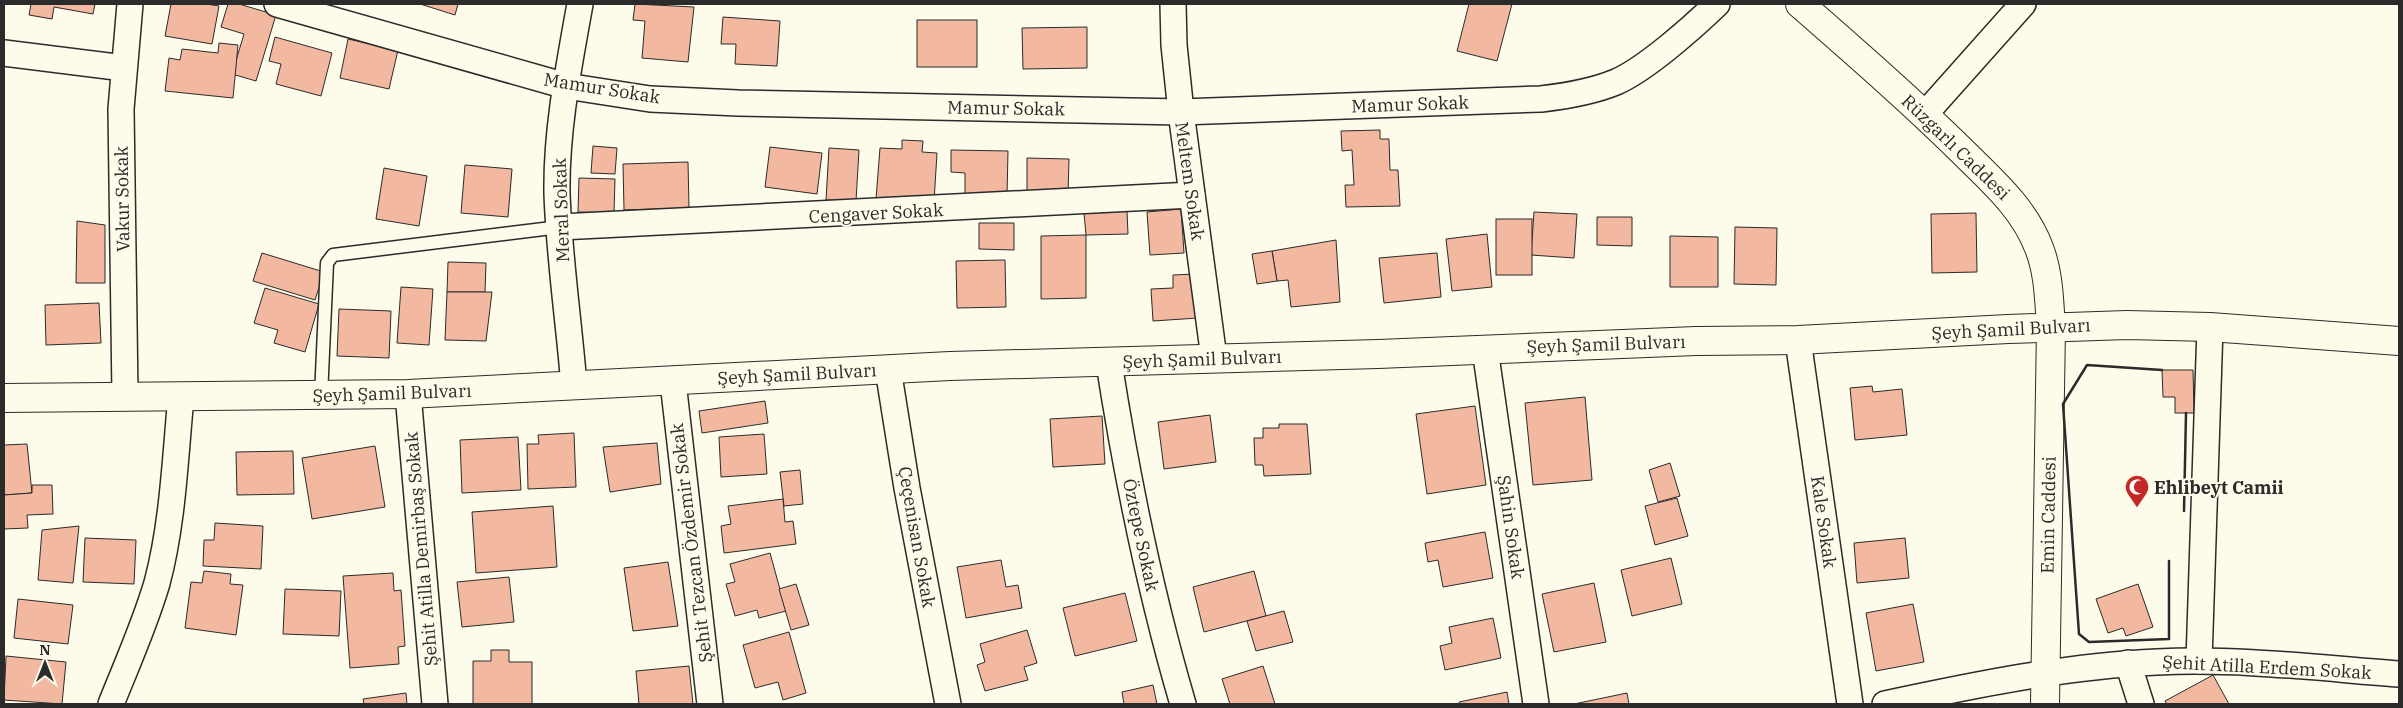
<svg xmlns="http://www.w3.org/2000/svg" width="2403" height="708" font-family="'IBM Plex Serif',serif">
<rect width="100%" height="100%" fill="#fdfbea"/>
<g fill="#f2b8a0" stroke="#2b2b2b">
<path d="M 31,4 L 95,4 L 93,14 L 54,7 L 52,19 L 29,15 Z"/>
<path d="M 171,4 L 206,4 L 219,6 L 212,44 L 165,36 Z"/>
<path d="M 228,4 L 239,4 L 276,15 L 256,81 L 232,74 L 244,34 L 221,27 Z"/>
<path d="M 420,4 L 458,4 L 455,15 Z"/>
<path d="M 635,4 L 694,7 L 688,62 L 642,58 L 645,21 L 633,20 Z"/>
<path d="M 1469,4 L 1512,4 L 1497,61 L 1457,51 Z"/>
<path d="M 723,17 L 780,21 L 777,66 L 735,64 L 736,44 L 721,44 Z"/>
<rect x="917" y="20" width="60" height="47"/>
<path d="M 1087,27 L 1087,68 L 1023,69 L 1022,28 Z"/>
<path d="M 275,37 L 332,53 L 321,96 L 276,84 L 281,64 L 269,61 Z"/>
<path d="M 348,39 L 398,50 L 389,89 L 340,78 Z"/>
<path d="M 219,43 L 238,45 L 233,98 L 165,91 L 169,58 L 180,60 L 182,49 L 218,53 Z"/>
<path d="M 1380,130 L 1380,139 L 1389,139 L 1390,170 L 1398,170 L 1400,206 L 1346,207 L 1345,185 L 1354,185 L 1352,150 L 1342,151 L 1341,131 Z"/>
<path d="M 902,140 L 923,141 L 922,152 L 937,153 L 934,202 L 876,199 L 880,148 L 902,149 Z"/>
<path d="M 593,146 L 617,148 L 615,174 L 591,173 Z"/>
<path d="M 770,147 L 822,153 L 817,194 L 765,187 Z"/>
<path d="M 829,148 L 859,150 L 856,201 L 826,200 Z"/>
<path d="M 951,150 L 1008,151 L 1007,196 L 965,195 L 965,173 L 951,172 Z"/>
<path d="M 1027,158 L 1069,159 L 1068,194 L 1027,193 Z"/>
<path d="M 688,162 L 689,208 L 624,210 L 623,164 Z"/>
<path d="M 465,165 L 512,169 L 508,217 L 461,213 Z"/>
<path d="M 384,168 L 427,176 L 419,226 L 376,219 Z"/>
<path d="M 579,178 L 615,179 L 614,213 L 578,212 Z"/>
<path d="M 1181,209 L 1184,253 L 1150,255 L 1147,212 Z"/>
<path d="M 1127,211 L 1128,234 L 1086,235 L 1084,213 Z"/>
<path d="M 1534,212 L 1577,214 L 1574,258 L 1531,255 Z"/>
<path d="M 1976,213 L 1977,272 L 1932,273 L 1931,214 Z"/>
<path d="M 1597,217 L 1632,217 L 1632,246 L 1597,245 Z"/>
<rect x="1496" y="219" width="36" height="56"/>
<path d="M 77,221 L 105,225 L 105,283 L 76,283 Z"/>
<path d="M 979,223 L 1014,223 L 1014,250 L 979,249 Z"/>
<path d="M 1735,227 L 1777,228 L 1776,285 L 1734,284 Z"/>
<path d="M 1487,234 L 1492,287 L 1452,291 L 1446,239 Z"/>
<path d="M 1086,235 L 1086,298 L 1041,299 L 1041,236 Z"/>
<path d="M 1670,236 L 1718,237 L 1718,287 L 1670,287 Z"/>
<path d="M 1336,240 L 1340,302 L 1291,307 L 1288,280 L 1277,281 L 1272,251 Z"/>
<path d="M 1272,251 L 1277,281 L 1257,284 L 1252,254 Z"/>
<path d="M 262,253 L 324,272 L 315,300 L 253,281 Z"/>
<path d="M 1437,253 L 1441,297 L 1384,303 L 1379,258 Z"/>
<path d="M 1005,260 L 1006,307 L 957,308 L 956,261 Z"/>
<path d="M 448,262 L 486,263 L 485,292 L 447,292 Z"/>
<path d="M 1195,274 L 1198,318 L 1153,321 L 1151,289 L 1173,288 L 1173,275 Z"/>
<path d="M 401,287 L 433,289 L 429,345 L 397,343 Z"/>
<path d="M 265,288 L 319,304 L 305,352 L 274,343 L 278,330 L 254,323 Z"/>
<path d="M 447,292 L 492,292 L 486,341 L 445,340 Z"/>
<path d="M 99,303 L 101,343 L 46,345 L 45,305 Z"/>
<path d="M 339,309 L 391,311 L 389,358 L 337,356 Z"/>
<path d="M 2162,370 L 2193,370 L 2194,413 L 2175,413 L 2175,397 L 2163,397 Z"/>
<path d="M 1872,386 L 1873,392 L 1902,389 L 1907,435 L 1855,440 L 1850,388 Z"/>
<path d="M 1585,397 L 1592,480 L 1533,485 L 1525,403 Z"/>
<path d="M 765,401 L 768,423 L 702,433 L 699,411 Z"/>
<path d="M 1475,406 L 1486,485 L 1427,494 L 1416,414 Z"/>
<path d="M 1210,415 L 1216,462 L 1164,469 L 1158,422 Z"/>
<path d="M 1102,416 L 1105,464 L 1053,467 L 1050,419 Z"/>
<path d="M 1279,424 L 1307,424 L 1311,474 L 1264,476 L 1263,465 L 1255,465 L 1254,438 L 1263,438 L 1263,428 L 1279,428 Z"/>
<path d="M 574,433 L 576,487 L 528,489 L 527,444 L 539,444 L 538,435 Z"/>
<path d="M 764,434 L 767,474 L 721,477 L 719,437 Z"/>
<path d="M 518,437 L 521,490 L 462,493 L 460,440 Z"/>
<path d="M 657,443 L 661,484 L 610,492 L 603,447 Z"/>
<path d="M 27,444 L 32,493 L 4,495 L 4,445 Z"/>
<path d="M 375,446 L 385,507 L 312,519 L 302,458 Z"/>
<path d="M 293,451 L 294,494 L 237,495 L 236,452 Z"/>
<path d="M 1670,463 L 1680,496 L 1658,502 L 1649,470 Z"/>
<path d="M 800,470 L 803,504 L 784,506 L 780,472 Z"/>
<path d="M 32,485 L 52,485 L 53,514 L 27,515 L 28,528 L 4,529 L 4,495 L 32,493 Z"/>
<path d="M 1677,498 L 1688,536 L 1655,545 L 1645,506 Z"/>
<path d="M 783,499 L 785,522 L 793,521 L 796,544 L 724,553 L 721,526 L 731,524 L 728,506 Z"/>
<path d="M 553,506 L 557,567 L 476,573 L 472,512 Z"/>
<path d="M 215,523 L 263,526 L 261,569 L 203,566 L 204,540 L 214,540 Z"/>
<path d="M 79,526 L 73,583 L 38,580 L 42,530 Z"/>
<path d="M 1485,532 L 1493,578 L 1443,587 L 1438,560 L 1428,562 L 1425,543 Z"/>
<path d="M 85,538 L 136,540 L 134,584 L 83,582 Z"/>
<path d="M 1905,538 L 1909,578 L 1857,583 L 1854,543 Z"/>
<path d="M 770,553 L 786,611 L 759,618 L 757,610 L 735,616 L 726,584 L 735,582 L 730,564 Z"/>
<path d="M 1671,558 L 1682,604 L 1632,616 L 1621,570 Z"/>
<path d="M 1001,560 L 1006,587 L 1018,585 L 1022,608 L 966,618 L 957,567 Z"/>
<path d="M 668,562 L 678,626 L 633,631 L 624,568 Z"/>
<path d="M 204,571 L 231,574 L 230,584 L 243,585 L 236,635 L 185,628 L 191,582 L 202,583 Z"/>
<path d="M 1254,571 L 1266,616 L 1204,632 L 1193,587 Z"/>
<path d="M 393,573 L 394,591 L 401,590 L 405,646 L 398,647 L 399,664 L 350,668 L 343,576 Z"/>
<path d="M 509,577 L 514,622 L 462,627 L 457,582 Z"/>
<path d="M 1594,583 L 1606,642 L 1554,652 L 1542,594 Z"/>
<path d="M 796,584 L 809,625 L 791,630 L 779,589 Z"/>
<path d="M 2138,584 L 2153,627 L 2126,636 L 2123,628 L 2108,633 L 2096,599 Z"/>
<path d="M 285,589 L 341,591 L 339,636 L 283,634 Z"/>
<path d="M 1125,593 L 1137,641 L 1075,656 L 1063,608 Z"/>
<path d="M 18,599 L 73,605 L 68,644 L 14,638 Z"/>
<path d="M 1913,604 L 1924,662 L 1876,671 L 1866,613 Z"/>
<path d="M 1284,611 L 1293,642 L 1256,651 L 1247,621 Z"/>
<path d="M 1493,618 L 1501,658 L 1445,670 L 1440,646 L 1452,643 L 1449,627 Z"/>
<path d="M 1027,630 L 1037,663 L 1024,667 L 1028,680 L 985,691 L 977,665 L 985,662 L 980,644 Z"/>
<path d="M 789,632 L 806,693 L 783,700 L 778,682 L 755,688 L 743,645 Z"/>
<path d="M 491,650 L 509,650 L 509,662 L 532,662 L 532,704 L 473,704 L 473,661 L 491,661 Z"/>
<path d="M 6,656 L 66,662 L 62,704 L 4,700 Z"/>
<path d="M 689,666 L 693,704 L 639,704 L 636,671 Z"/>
<path d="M 1263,666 L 1275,704 L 1230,704 L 1222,679 Z"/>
<path d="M 2213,675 L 2229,704 L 2167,704 L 2165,701 Z"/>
<path d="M 1153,685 L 1157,704 L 1124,704 L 1122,692 Z"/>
<path d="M 1507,692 L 1509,704 L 1460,704 L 1459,702 Z"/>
<path d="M 406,693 L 407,704 L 364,704 L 363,699 Z"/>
<path d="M 1627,693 L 1629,704 L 1574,704 Z"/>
</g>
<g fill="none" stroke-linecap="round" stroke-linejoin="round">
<defs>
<path id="lane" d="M 321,396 L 327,263 L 333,255 L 560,227"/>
<g id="street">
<path d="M 277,4 L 566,86 L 650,99 L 738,103 L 1181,112 L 1541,99 C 1567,96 1592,92 1616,82 C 1646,69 1693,27 1717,4"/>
<path d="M 1173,4 L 1174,45 L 1181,112 L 1214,358"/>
<path d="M 4,53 L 124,68"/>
<path d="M 1925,114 L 2023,4"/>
<path d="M 560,227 L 1192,195"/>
<path d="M 1798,340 L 1850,704"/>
<path d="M 1485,349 L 1536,704"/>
<path d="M 1109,363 C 1127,478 1150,592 1183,704"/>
<path d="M 888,369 L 907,488 L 948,704"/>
<path d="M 673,382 L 710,704"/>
<path d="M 574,386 C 569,322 559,257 557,193 C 556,130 569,66 580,4"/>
<path d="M 408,394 L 435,704"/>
<path d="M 125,395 L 121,109 L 130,4"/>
<path d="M 2199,661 L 2210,327"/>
<path d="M 2128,663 L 2141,704"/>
<path d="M 111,704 C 127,664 145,624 157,583 C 173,523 175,459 181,397"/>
<path d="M 1885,704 C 1974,685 2066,666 2157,662 C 2238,658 2319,668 2399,674"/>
</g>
<g id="secondary">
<path d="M 1800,4 C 1855,52 1910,100 1962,151 C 1992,181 2024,208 2039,248 C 2049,273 2049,301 2051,327 L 2045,704"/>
<path d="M 4,398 L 408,394 L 950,366 L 1378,354 L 1696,341 L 1798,340 L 2008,329 L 2127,325 L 2210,327 L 2399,341"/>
</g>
</defs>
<use href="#lane" stroke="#2b2b2b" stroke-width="15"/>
<use href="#street" stroke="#2b2b2b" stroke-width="28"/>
<use href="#secondary" stroke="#2b2b2b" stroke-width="30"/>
<use href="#lane" stroke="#fdfbea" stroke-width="12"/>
<use href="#street" stroke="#fdfbea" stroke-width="25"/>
<use href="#secondary" stroke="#fdfbea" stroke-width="28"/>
<g stroke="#2b2b2b" stroke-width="2.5">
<path d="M 2162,370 L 2087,365 L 2063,404 L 2079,634 L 2089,642 L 2169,639 L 2169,561"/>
<path d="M 2184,511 L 2186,413"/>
</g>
</g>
<defs>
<symbol id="mosque-pin" viewBox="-11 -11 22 30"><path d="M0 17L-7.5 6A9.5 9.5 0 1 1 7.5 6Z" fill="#c62828" stroke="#fdfbea"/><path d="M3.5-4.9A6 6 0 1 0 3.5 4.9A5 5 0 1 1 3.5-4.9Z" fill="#fff"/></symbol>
</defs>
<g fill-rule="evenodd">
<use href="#mosque-pin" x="2123" y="473" width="28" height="38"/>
</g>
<g text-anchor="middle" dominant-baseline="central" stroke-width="4" stroke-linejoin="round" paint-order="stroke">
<g font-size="18" fill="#2b2b2b" stroke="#fdfbea">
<text transform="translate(602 88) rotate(9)">Mamur Sokak</text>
<text transform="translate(1410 104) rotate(-2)">Mamur Sokak</text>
<text transform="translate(1006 108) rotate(1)">Mamur Sokak</text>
<text transform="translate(1956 147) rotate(44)">Rüzgarlı Caddesi</text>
<text transform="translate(1190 181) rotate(82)">Meltem Sokak</text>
<text transform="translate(122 199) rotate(-91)">Vakur Sokak</text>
<text transform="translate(561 210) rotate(-92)">Meral Sokak</text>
<text transform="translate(876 213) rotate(-3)">Cengaver Sokak</text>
<text transform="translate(2011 329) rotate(-3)">Şeyh Şamil Bulvarı</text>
<text transform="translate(1606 344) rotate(-2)">Şeyh Şamil Bulvarı</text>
<text transform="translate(1202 359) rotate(-2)">Şeyh Şamil Bulvarı</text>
<text transform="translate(797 374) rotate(-3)">Şeyh Şamil Bulvarı</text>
<text transform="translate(392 393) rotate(-2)">Şeyh Şamil Bulvarı</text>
<text transform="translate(2048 515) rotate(-89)">Emin Caddesi</text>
<text transform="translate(1824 522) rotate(82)">Kale Sokak</text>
<text transform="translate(1511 527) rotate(82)">Şahin Sokak</text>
<text transform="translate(1141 535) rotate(78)">Öztepe Sokak</text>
<text transform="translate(917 537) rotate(80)">Çeçenisan Sokak</text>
<text transform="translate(691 543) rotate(-97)">Şehit Tezcan Özdemir Sokak</text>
<text transform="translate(421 549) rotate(-95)">Şehit Atilla Demirbaş Sokak</text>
<text transform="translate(2267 667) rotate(3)">Şehit Atilla Erdem Sokak</text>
</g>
<g font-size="18" font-weight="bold" fill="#2b2b2b" stroke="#fdfbea" text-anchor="start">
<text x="2154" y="487">Ehlibeyt Camii</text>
</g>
</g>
<rect width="2403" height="708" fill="none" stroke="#2b2b2b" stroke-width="10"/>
<g transform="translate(45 663)" stroke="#fdfbea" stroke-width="4" paint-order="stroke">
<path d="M0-4L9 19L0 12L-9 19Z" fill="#2b2b2b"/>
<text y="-8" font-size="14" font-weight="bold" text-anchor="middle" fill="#2b2b2b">N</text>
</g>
</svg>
